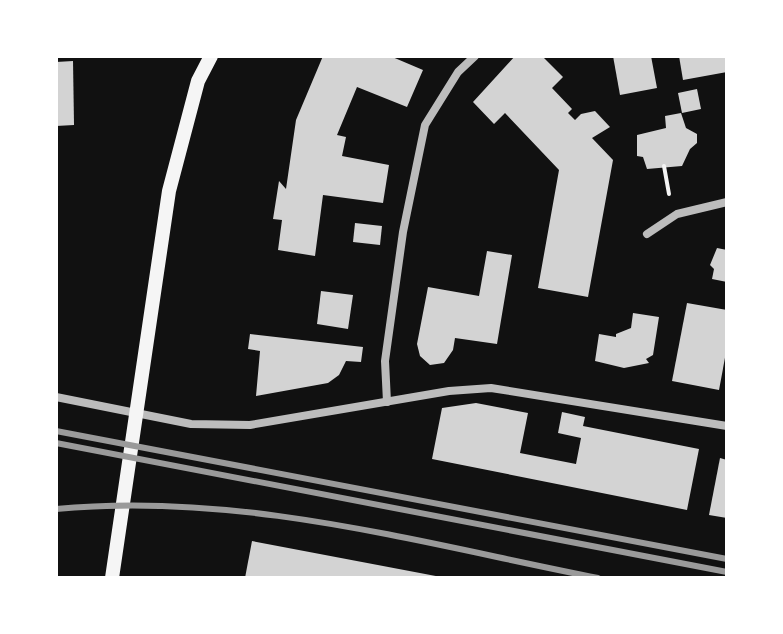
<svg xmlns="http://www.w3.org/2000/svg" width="783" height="634" font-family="'Roboto Serif',serif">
<rect width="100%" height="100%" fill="#111"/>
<g fill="#d3d3d3">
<path d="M 323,56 L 390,56 L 423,70 L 407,107 L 357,87 L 337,135 L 346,137 L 342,156 L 389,165 L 383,203 L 323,195 L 315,256 L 278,250 L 282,220 L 273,219 L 279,181 L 286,189 L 296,120 Z"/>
<path d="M 515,56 L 542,56 L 563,77 L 552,88 L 572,109 L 568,113 L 575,120 L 581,114 L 595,111 L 610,127 L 592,138 L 613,160 L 588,297 L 538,288 L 559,170 L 505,113 L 494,124 L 473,102 Z"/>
<path d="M 613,56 L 651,56 L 657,88 L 620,95 Z"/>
<path d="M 679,56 L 727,56 L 727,72 L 683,80 Z"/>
<path d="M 73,61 L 74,125 L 56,126 L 56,62 Z"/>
<path d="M 697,89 L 701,109 L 682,113 L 678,93 Z"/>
<path d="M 681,113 L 686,128 L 697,134 L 697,143 L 690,149 L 682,166 L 647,169 L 643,157 L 637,156 L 637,135 L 666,128 L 665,116 Z"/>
<path d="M 355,223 L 382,226 L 380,245 L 353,242 Z"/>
<path d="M 717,248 L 727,250 L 727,282 L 712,279 L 714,269 L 710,265 Z"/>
<path d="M 487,251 L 512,255 L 497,344 L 455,338 L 453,350 L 444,363 L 430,365 L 420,356 L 417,344 L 428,287 L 479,296 Z"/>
<path d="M 321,291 L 353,295 L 348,329 L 317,324 Z"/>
<path d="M 687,303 L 727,310 L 727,347 L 719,390 L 672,381 Z"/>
<path d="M 633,313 L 659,317 L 653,355 L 646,359 L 649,363 L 624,368 L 595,361 L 599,334 L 616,337 L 616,334 L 631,328 Z"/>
<path d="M 250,334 L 363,347 L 361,362 L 346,361 L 339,375 L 328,383 L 256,396 L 260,351 L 248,349 Z"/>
<path d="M 476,403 L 528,413 L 520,453 L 576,464 L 581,438 L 558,433 L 562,412 L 585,417 L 583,426 L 699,449 L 687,510 L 432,459 L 442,408 Z"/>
<path d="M 720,458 L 727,460 L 727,518 L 709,515 Z"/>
<path d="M 252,541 L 441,577 L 441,578 L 245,578 Z"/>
</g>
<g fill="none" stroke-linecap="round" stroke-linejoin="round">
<path stroke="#f5f5f5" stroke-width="4" d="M 664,166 L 669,194"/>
<g stroke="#bcbcbc" stroke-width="8">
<path d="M 647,234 L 677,214 L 727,202"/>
<path d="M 56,397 L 191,424 L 250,425 L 449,391 L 491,388 L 727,426"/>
<path d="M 387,402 L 385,361 L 403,232 L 425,125 L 458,72 L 475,56"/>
</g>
<path stroke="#f5f5f5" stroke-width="14" d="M 112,578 L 169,191 L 198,81 L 211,56"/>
<g stroke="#9a9a9a" stroke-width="6">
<path d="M 56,431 L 727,559"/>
<path d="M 56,443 L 727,572"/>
<path d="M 56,509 C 239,491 420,543 598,578"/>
</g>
</g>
<rect width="783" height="634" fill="none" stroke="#ffffff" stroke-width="116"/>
</svg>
